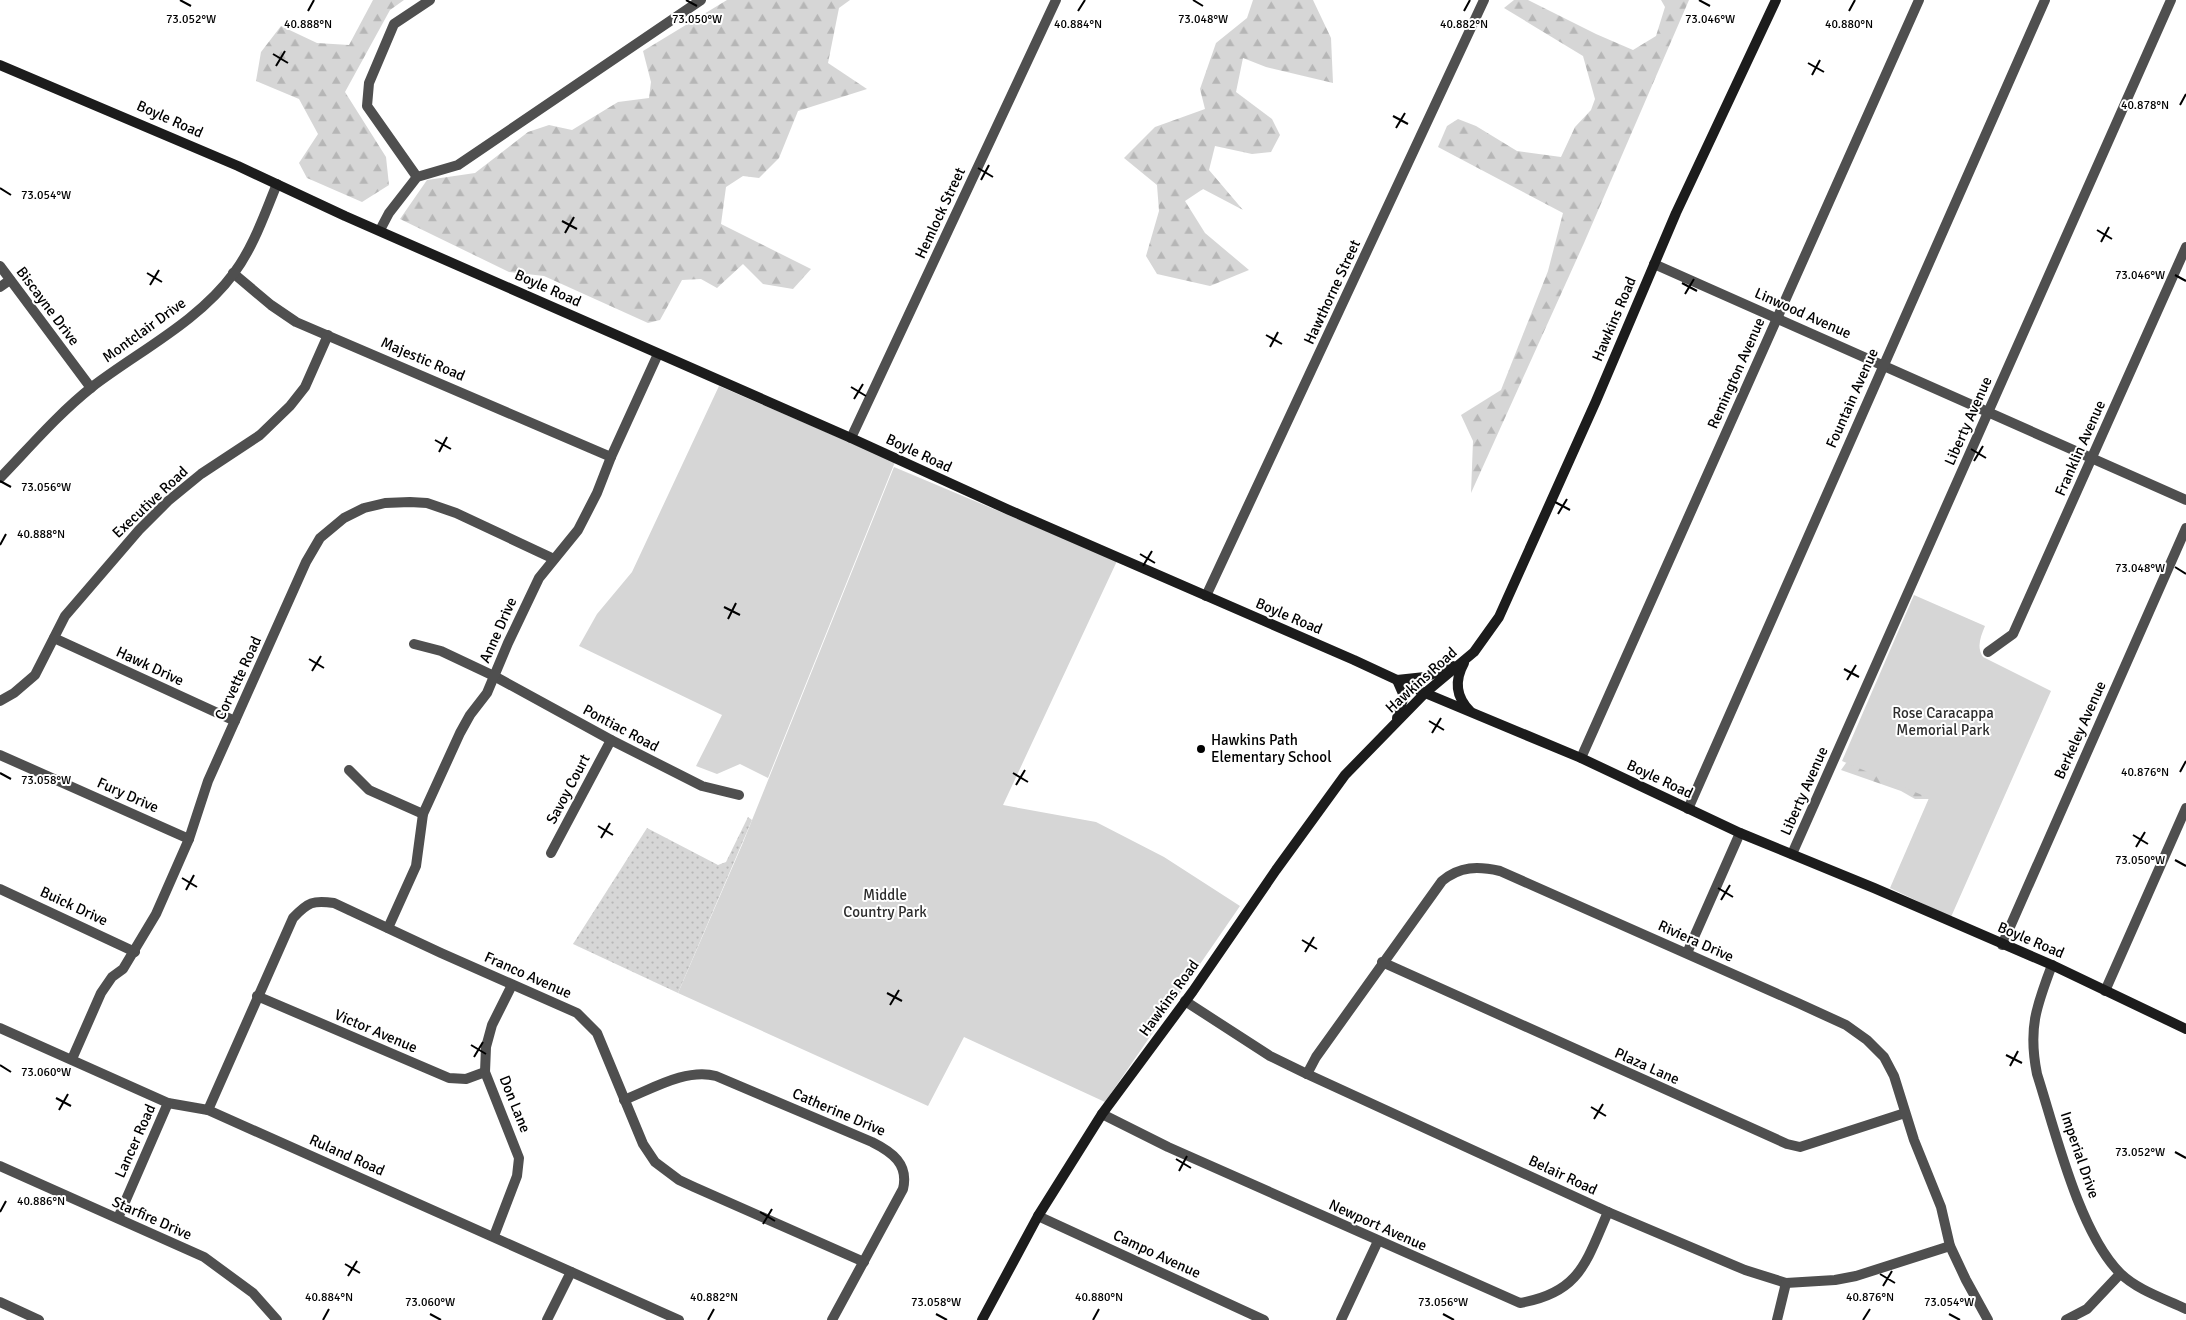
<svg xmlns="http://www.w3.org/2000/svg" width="2186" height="1320" font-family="Signika,sans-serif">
<defs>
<pattern id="grass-dots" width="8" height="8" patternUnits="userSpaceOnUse" patternTransform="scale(1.25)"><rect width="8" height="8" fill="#d6d6d6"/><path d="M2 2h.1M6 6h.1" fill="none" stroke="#b6b6b6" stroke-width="1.8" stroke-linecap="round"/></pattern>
<pattern id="forest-firs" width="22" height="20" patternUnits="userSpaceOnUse" patternTransform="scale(1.25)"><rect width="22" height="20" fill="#d6d6d6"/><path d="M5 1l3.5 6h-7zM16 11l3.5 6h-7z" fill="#b6b6b6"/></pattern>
</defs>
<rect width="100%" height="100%" fill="#fff"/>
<path fill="url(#grass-dots)" d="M 748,817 L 752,820 L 678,993 L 573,944 L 647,828 L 718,865 L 726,862 Z"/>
<g fill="url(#forest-firs)">
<path d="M 373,0 L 404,0 L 390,10 L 345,92 L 386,157 L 389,185 L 362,202 L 307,178 L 299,163 L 318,134 L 299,99 L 256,81 L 261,52 L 281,26 L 317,43 L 349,45 Z"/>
<path d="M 727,0 L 850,0 L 839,8 L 828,63 L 867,89 L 798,111 L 779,158 L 759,178 L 743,176 L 726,187 L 721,224 L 811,269 L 793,289 L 763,284 L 743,264 L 717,288 L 701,279 L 682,280 L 660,320 L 648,323 L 544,276 L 509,272 L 400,219 L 427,180 L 475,173 L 528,132 L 549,125 L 572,130 L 618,102 L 649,98 L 651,82 L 643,51 Z"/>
<path d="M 1253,0 L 1313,0 L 1331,38 L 1333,83 L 1266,67 L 1243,58 L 1236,92 L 1272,119 L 1280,135 L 1271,152 L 1252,154 L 1215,146 L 1209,170 L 1243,210 L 1203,189 L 1185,201 L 1205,233 L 1249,270 L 1210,286 L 1157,274 L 1146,256 L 1159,211 L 1157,185 L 1124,158 L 1155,127 L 1205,109 L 1200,89 L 1216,43 L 1247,18 Z"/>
<path d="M 1514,0 L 1528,0 L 1596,34 L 1633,50 L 1656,36 L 1665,7 L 1661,0 L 1689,0 L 1584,243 L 1471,493 L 1473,441 L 1461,415 L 1501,390 L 1548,271 L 1563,213 L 1438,147 L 1447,126 L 1458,119 L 1476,126 L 1517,151 L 1561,157 L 1575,127 L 1591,110 L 1595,99 L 1583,56 L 1504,8 Z"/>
<path d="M 1853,760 L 1933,799 L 1915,799 L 1901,791 L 1841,770 L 1846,763 Z"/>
</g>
<g fill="#d6d6d6">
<path d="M 719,386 L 895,462 L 768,778 L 740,764 L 717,774 L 696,766 L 722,715 L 579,646 L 597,614 L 632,572 Z"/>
<path d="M 894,467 L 1117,561 L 1003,805 L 1096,822 L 1164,857 L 1240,906 L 1105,1102 L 964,1037 L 928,1106 L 678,993 L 742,845 Z"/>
<path d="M 1914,595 L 1985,626 C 1981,636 1976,647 1983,657 L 2051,691 L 1951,917 L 1890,888 L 1929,798 L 1842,761 Z"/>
</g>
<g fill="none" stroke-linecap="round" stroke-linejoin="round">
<g stroke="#4f4f4f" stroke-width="10">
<path d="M 417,177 L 367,106 L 369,83 L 394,24 L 430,0"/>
<path d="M 380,230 L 389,213 L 417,177 L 458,165 L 701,0"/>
<path d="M 1654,264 L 2186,500"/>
<path d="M 0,266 L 91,388"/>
<path d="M 233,273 L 271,305 L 296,322 L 611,457"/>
<path d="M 0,287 L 10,280"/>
<path d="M 851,438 L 1056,0"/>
<path d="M 0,478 C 30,447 58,414 92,387 C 139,351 198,322 234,273 C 254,246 264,215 277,184"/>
<path d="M 1206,596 L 1484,0"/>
<path d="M 54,638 L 235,721"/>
<path d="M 414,644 L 441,651 L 494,676 L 611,740 L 702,786 L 739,795"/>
<path d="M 1988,652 L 2013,634 L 2186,247"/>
<path d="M 0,701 L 14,693 L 35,675 L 65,616 L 139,530 L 168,501 L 201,474 L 260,435 L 290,406 L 305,387 L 328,335"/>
<path d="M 0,755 L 189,839"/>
<path d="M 1581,758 L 1919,0"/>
<path d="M 349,770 L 369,790 L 423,814"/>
<path d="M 1688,809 L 2045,0"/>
<path d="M 551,853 L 611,740"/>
<path d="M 1792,854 L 2171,0"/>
<path d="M 0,889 L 135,952"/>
<path d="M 388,928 L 416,866 L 423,814 L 460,733 L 470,715 L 487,693 L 508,643 L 539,578 L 578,530 L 597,493 L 611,457 L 658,354"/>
<path d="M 2002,945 L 2186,528"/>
<path d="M 1687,953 L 1740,833"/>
<path d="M 1382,962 L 1787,1144 L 1800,1147 L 1905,1113"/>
<path d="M 2052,965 C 2036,1007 2028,1029 2037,1074 C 2055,1130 2079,1232 2120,1273 C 2137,1290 2165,1299 2186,1309"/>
<path d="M 2105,991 L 2186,808"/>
<path d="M 257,996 L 449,1078 L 466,1079 L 485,1072"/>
<path d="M 1185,1001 L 1270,1056 L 1307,1074 L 1608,1212 L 1745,1270 L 1786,1283 L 1835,1280 L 1856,1276 L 1950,1246"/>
<path d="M 0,1028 L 168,1103 L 208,1110 L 679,1320"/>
<path d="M 72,1059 L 101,993 L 112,977 L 123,969 L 156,914 L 189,839 L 208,781 L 306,562 L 320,538 L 344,518 L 364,508 L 385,503 L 410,502 L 427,503 L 456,513 L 554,559"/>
<path d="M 1307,1074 L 1316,1057 L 1442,881 C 1460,866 1478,866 1500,871 L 1798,1003 L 1846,1025 L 1867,1040 L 1884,1057 L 1894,1076 L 1914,1140 L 1941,1207 L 1950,1246 L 1966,1280 L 1988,1320"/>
<path d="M 624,1100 C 652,1089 686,1068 716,1076 L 872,1142 C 892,1152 909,1164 903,1189 L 832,1320"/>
<path d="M 208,1110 L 293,918 C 308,902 313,900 334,903 L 441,953 L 577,1013 L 597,1033 L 643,1144 L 655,1162 L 679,1180 L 694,1187 L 864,1262"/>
<path d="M 1102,1114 L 1168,1147 L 1520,1303 C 1580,1293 1586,1262 1608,1212"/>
<path d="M 0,1166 L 204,1257 L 253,1293 L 277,1320"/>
<path d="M 1038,1216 L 1264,1320"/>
<path d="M 118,1218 L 168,1103"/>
<path d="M 494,1236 L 517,1176 L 519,1158 L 485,1072 L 486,1047 L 492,1025 L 512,985"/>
<path d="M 0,1302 L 39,1320"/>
<path d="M 547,1320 L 571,1272"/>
<path d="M 1341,1320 L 1378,1241"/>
<path d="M 1777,1320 L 1786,1283"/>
<path d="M 2066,1320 L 2087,1309 L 2120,1274"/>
</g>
<g stroke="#1c1c1c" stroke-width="10">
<path d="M 0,65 L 238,166 L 345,216 L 851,438 L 1009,510 L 1354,660 L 1425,693 L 1581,758 L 1740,833 L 1874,888 L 2052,965 L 2186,1029"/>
<path d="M 1464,663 C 1454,681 1456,697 1470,711"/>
<path d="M 1397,718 L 1404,696 L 1397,680 L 1425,677 L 1453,666"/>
<path d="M 982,1320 L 1038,1216 L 1102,1114 L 1193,991 L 1276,870 L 1345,775 L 1425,693 L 1474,652 L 1499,617 L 1596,401 L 1676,213 L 1776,0"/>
</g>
</g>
<path fill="none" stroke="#000" stroke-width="2" d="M 180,0 L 191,6M 686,0 L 697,6M 1193,0 L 1203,6M 1699,0 L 1710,6M 308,11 L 314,0M 1078,11 L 1085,0M 1464,11 L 1470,0M 1849,11 L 1855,0M 273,54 L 288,63M 1808,63 L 1824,72M 276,66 L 285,51M 1812,75 L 1820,60M 2180,105 L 2186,94M 1393,116 L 1408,124M 1396,128 L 1405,113M 978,168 L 993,177M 981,180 L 989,165M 0,188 L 11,195M 562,221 L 577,229M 2097,230 L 2112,239M 565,233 L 574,217M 2101,242 L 2109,227M 147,273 L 162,282M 2175,275 L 2186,281M 1682,283 L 1697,291M 150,285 L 159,270M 1685,294 L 1694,279M 1266,335 L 1282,344M 1270,347 L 1278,332M 851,387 L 866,396M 854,399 L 863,384M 435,440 L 451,449M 1971,449 L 1986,458M 439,452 L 447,437M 1974,461 L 1983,446M 0,481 L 11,487M 1555,502 L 1570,510M 1558,514 L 1567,499M 0,545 L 6,534M 1140,554 L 1155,563M 1143,566 L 1152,551M 2175,567 L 2186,574M 724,607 L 740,615M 728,619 L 736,603M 309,659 L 324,668M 1844,669 L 1859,677M 312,671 L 321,656M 1847,680 L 1856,665M 1429,721 L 1444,730M 1432,733 L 1441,718M 2180,772 L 2186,761M 0,773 L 11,779M 1013,773 L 1028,782M 1016,785 L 1025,770M 598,826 L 613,835M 2133,835 L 2148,844M 601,838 L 610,823M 2136,847 L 2145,832M 2175,860 L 2186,866M 182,878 L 197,887M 1718,888 L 1733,897M 186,890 L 194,875M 1721,900 L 1730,885M 1302,940 L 1317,949M 1305,952 L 1314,937M 887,993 L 902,1001M 890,1005 L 899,990M 471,1045 L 486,1054M 2006,1055 L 2022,1063M 474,1057 L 483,1042M 0,1065 L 11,1072M 2010,1066 L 2018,1051M 56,1098 L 71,1106M 1591,1107 L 1606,1116M 59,1110 L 68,1094M 1594,1119 L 1603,1104M 2175,1152 L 2186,1158M 1176,1159 L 1191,1168M 1179,1171 L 1187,1156M 0,1212 L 6,1201M 760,1212 L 775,1221M 763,1224 L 772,1209M 345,1264 L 360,1273M 1880,1274 L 1895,1283M 348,1276 L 357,1261M 1883,1286 L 1892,1271M 430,1314 L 441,1320M 936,1314 L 947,1320M 1443,1314 L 1454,1320M 1949,1314 L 1960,1320M 323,1320 L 329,1309M 708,1320 L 714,1309M 1093,1320 L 1099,1309M 1863,1320 L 1870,1309"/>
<circle fill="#000" stroke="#fff" stroke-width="2" cx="1201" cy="749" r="5"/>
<g text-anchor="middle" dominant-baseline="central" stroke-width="4" stroke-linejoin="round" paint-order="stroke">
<g font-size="15" fill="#000" stroke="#fff">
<text transform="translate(170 119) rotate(24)">Boyle Road</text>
<text transform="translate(940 213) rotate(-65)">Hemlock Street</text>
<text transform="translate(548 288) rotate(24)">Boyle Road</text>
<text transform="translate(1332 292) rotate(-65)">Hawthorne Street</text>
<text transform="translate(48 306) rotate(53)">Biscayne Drive</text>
<text transform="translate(1803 313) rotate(24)">Linwood Avenue</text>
<text transform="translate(1614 319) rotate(-67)">Hawkins Road</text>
<text transform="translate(144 330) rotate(-36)">Montclair Drive</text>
<text transform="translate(423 359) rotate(23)">Majestic Road</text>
<text transform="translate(1736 373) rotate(-66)">Remington Avenue</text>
<text transform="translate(1852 398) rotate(-66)">Fountain Avenue</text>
<text transform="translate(1968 421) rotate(-66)">Liberty Avenue</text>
<text transform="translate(2080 448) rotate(-66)">Franklin Avenue</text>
<text transform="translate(919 453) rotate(25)">Boyle Road</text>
<text transform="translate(150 502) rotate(-43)">Executive Road</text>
<text transform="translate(1289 616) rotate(23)">Boyle Road</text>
<text transform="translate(498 630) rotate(-66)">Anne Drive</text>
<text transform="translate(150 666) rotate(25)">Hawk Drive</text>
<text transform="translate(238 678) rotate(-65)">Corvette Road</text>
<text transform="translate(1421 680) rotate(-42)">Hawkins Road</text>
<text transform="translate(621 728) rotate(28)">Pontiac Road</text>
<text transform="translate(2080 730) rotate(-66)">Berkeley Avenue</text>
<text transform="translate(1660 779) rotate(25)">Boyle Road</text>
<text transform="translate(568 789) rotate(-62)">Savoy Court</text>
<text transform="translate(1804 791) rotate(-66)">Liberty Avenue</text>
<text transform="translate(128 795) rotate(24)">Fury Drive</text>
<text transform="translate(74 906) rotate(25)">Buick Drive</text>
<text transform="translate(2031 940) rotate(23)">Boyle Road</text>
<text transform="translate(1696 941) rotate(24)">Riviera Drive</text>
<text transform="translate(528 975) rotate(24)">Franco Avenue</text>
<text transform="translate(1169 998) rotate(-54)">Hawkins Road</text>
<text transform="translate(376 1031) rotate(23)">Victor Avenue</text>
<text transform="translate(1647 1066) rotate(24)">Plaza Lane</text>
<text transform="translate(515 1104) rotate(68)">Don Lane</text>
<text transform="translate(839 1112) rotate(23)">Catherine Drive</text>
<text transform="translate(135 1141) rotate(-66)">Lancer Road</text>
<text transform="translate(347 1155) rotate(24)">Ruland Road</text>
<text transform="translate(2080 1155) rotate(71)">Imperial Drive</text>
<text transform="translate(1563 1175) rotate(25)">Belair Road</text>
<text transform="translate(152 1218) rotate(24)">Starfire Drive</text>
<text transform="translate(1378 1225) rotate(24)">Newport Avenue</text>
<text transform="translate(1157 1254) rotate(25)">Campo Avenue</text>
</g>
<g font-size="15" fill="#2d2d2d" stroke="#fff">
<text x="1943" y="713">Rose Caracappa<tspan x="1943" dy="17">Memorial Park</tspan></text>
<text x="885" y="895">Middle<tspan x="885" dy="17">Country Park</tspan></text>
</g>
<g font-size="15" fill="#000" stroke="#fff" text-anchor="start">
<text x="1211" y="740">Hawkins Path<tspan x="1211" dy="17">Elementary School</tspan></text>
</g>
</g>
<g font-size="12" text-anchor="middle" fill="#000" stroke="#fff" stroke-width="4" stroke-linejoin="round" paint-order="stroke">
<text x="191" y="23">73.052°W</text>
<text x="697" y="23">73.050°W</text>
<text x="1203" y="23">73.048°W</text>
<text x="1710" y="23">73.046°W</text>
<text x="308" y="28">40.888°N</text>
<text x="1464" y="28">40.882°N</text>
<text x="1078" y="28">40.884°N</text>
<text x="1849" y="28">40.880°N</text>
<text x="2145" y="109">40.878°N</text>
<text x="46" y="199">73.054°W</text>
<text x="2140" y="279">73.046°W</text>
<text x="46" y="491">73.056°W</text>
<text x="41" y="538">40.888°N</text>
<text x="2140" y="572">73.048°W</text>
<text x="2145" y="776">40.876°N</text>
<text x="46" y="784">73.058°W</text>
<text x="2140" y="864">73.050°W</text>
<text x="46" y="1076">73.060°W</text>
<text x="2140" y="1156">73.052°W</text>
<text x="41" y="1205">40.886°N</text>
<text x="329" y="1301">40.884°N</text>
<text x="714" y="1301">40.882°N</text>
<text x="1099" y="1301">40.880°N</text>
<text x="1870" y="1301">40.876°N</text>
<text x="430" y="1306">73.060°W</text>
<text x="936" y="1306">73.058°W</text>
<text x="1443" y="1306">73.056°W</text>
<text x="1949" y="1306">73.054°W</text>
</g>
</svg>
